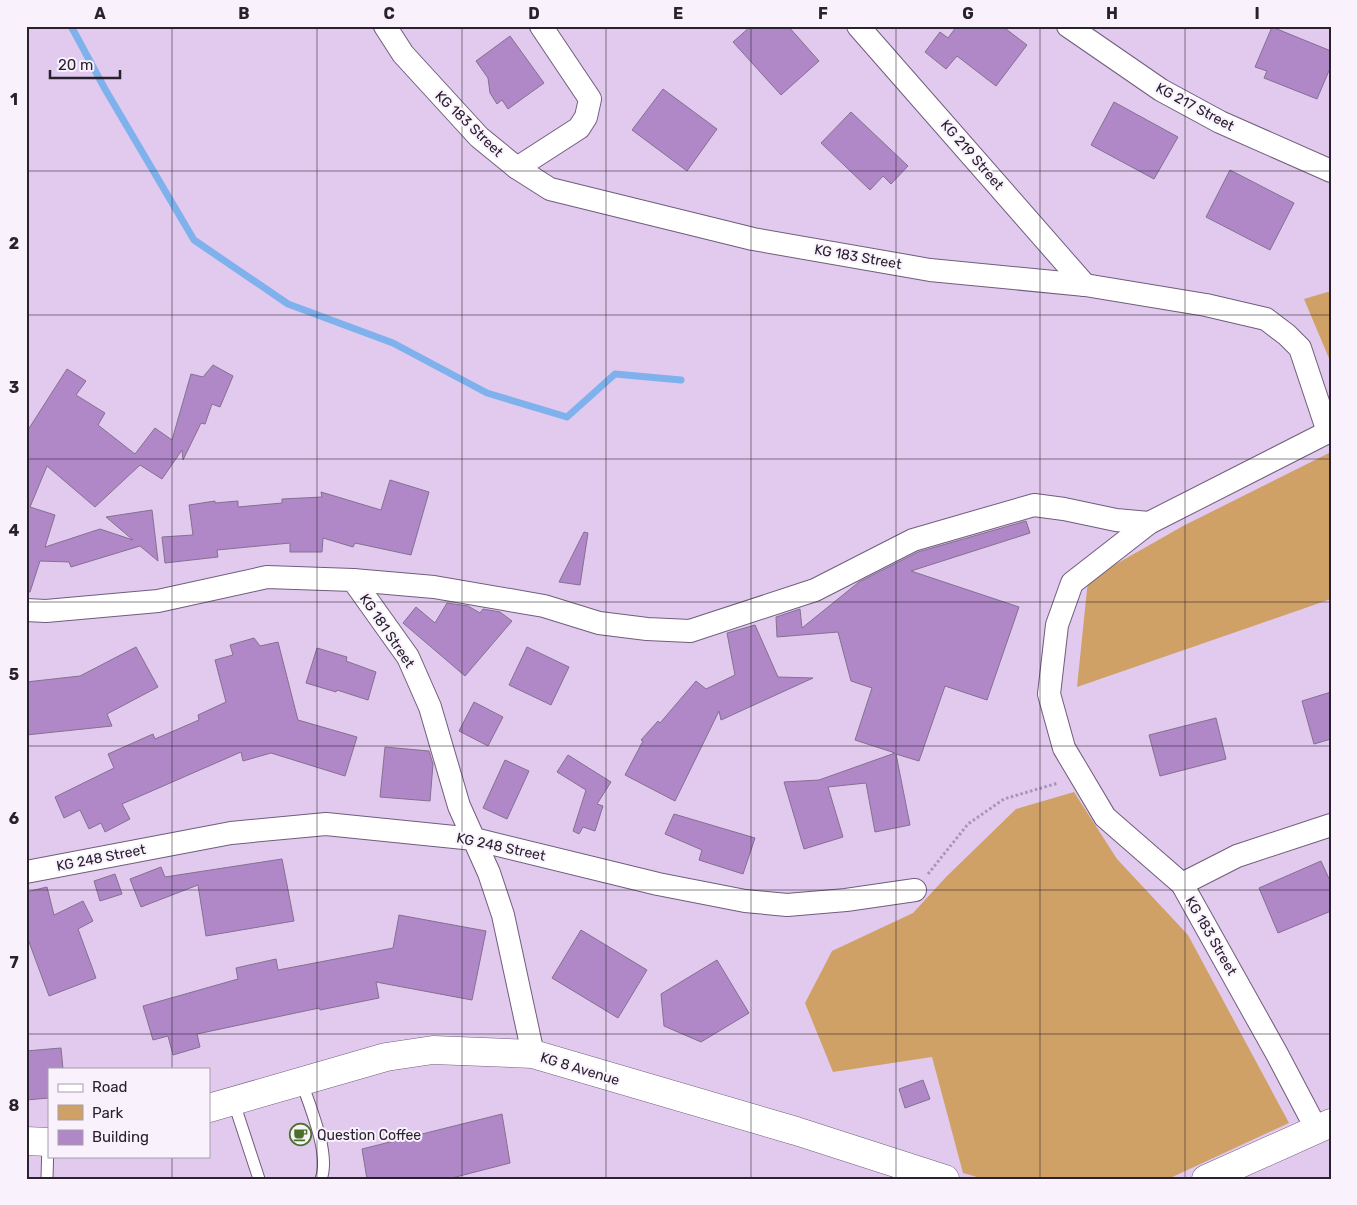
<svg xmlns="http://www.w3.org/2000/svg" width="1357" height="1205" font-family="Rubik,sans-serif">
<rect width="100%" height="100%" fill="#e1caee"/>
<g fill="#cfa166">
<path d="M 1331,291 L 1331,363 L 1304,299 Z"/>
<path d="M 1331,452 L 1331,599 L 1077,687 L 1088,580 L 1183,526 Z"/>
<path d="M 1074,792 L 1117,859 L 1188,935 L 1289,1123 L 1168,1179 L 984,1179 L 963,1173 L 932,1057 L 833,1072 L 805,1003 L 832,951 L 913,913 L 946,877 L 1016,809 Z"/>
</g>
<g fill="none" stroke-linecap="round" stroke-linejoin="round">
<path stroke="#7fb2ed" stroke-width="7" d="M 71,26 L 105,89 L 194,240 L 288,304 L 393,343 L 487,393 L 567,417 L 615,374 L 681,380"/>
</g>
<g fill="#b088c8" stroke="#847090">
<path d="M 751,26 L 788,26 L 819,61 L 781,95 L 733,42 Z"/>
<path d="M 957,26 L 1002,26 L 1027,45 L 996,86 L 957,56 L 946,69 L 925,52 L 940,32 L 948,38 Z"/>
<path d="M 1272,27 L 1331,51 L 1331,66 L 1317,99 L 1264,78 L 1267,71 L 1255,67 Z"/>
<path d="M 510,36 L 544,83 L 508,109 L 502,100 L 497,104 L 490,93 L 488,78 L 476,61 Z"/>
<path d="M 663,89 L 717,129 L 687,171 L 632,130 Z"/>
<path d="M 1114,102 L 1178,137 L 1154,179 L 1091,145 Z"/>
<path d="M 851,112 L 908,166 L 891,184 L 883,176 L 870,190 L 821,143 Z"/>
<path d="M 1230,170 L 1294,203 L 1270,250 L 1206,217 Z"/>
<path d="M 213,365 L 233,376 L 220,407 L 212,404 L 205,424 L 201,423 L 183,460 L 182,450 L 162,479 L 140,465 L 95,507 L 47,466 L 30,507 L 55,515 L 45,547 L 100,529 L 133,540 L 106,517 L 152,510 L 158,561 L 140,546 L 71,567 L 69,562 L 40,561 L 30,592 L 26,591 L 26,433 L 67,369 L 86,381 L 76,395 L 105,413 L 98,425 L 135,454 L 155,428 L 172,440 L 191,374 L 203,377 Z"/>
<path d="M 390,480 L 429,492 L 411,555 L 355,543 L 353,547 L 323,538 L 322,552 L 290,552 L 290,543 L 217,550 L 218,557 L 165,563 L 162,537 L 193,535 L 189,505 L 215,501 L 215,503 L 238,501 L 238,507 L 282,503 L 282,499 L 322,497 L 321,492 L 381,510 Z"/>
<path d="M 1026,521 L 1030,533 L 911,571 L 1019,607 L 987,700 L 945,686 L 919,761 L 896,754 L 910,825 L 875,832 L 866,783 L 828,787 L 843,837 L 804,849 L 784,782 L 819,780 L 895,753 L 855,740 L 872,688 L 851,681 L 838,632 L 777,637 L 776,617 L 800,609 L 802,628 L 859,582 L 918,552 Z"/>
<path d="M 584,532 L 588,533 L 580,585 L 559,582 Z"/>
<path d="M 447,603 L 468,606 L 480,613 L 483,609 L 500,612 L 512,621 L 465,676 L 403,623 L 416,607 L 435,623 Z"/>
<path d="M 755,625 L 778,677 L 813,678 L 721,720 L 719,711 L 675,801 L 625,775 L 643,741 L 641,740 L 658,721 L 660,723 L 696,681 L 706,689 L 735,675 L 727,633 Z"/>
<path d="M 254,638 L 260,646 L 278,642 L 298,720 L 357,737 L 345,776 L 271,753 L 243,761 L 241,752 L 122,804 L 130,819 L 105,832 L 101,823 L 89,829 L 80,810 L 64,818 L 55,797 L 114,768 L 108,754 L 153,734 L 155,739 L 199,720 L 198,715 L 226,702 L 215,660 L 233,655 L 230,645 Z"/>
<path d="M 136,647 L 158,687 L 107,714 L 112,726 L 26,735 L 26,682 L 80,676 Z"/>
<path d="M 527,647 L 569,667 L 551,705 L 509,685 Z"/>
<path d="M 317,648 L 347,657 L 346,661 L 376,672 L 368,700 L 337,690 L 336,692 L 306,683 Z"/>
<path d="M 1331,692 L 1331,739 L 1314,744 L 1302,701 Z"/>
<path d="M 474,702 L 503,717 L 488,746 L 459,731 Z"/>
<path d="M 1216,718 L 1226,759 L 1160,776 L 1149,735 Z"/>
<path d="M 385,747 L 429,751 L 433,764 L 430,801 L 380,797 Z"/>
<path d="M 568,755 L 611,782 L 597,804 L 603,806 L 595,831 L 583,827 L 579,834 L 573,831 L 586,790 L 557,772 Z"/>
<path d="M 505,760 L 529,771 L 507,819 L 483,808 Z"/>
<path d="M 674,814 L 755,838 L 743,874 L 699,860 L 702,850 L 665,834 Z"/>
<path d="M 282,859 L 294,921 L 206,936 L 198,885 L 141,907 L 130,879 L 161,867 L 165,877 Z"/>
<path d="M 1321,861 L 1331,883 L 1331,911 L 1278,933 L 1259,888 Z"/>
<path d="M 115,874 L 122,894 L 100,901 L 94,881 Z"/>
<path d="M 47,887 L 54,915 L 83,901 L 93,921 L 78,929 L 96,978 L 49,996 L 26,934 L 26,892 Z"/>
<path d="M 399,915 L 486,931 L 472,1000 L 376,982 L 379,998 L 320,1010 L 319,1008 L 197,1034 L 200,1047 L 173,1055 L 168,1036 L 153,1040 L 143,1006 L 238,979 L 236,968 L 276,959 L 278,970 L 393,948 Z"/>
<path d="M 581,930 L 647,970 L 618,1018 L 552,978 Z"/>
<path d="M 717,960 L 749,1013 L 701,1042 L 664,1026 L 661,994 Z"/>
<path d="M 61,1048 L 63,1069 L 49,1069 L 49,1098 L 26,1100 L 26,1051 Z"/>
<path d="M 923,1080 L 930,1099 L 905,1108 L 899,1089 Z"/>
<path d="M 502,1114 L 510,1163 L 448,1179 L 367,1179 L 362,1149 Z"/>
</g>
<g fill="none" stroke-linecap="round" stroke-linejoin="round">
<defs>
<g id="lane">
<path d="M 301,1080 C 309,1105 331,1154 321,1179"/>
<path d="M 233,1100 L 259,1179"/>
<path d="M 47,1179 L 48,1142"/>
</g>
<g id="street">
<path d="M 385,26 L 403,54 L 479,137 L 517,168 L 550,189 L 753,239 L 930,270 L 1085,285 L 1206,305 L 1266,319 L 1287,335 L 1300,348 L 1328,432"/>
<path d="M 858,26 L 1085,285"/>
<path d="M 1068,26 L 1161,90 L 1220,122 L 1331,171"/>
<path d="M 517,168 L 579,128 L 586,117 L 590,99 L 541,26"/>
<path d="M 353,580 L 434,587 L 544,606 L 599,623 L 647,629 L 690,631 L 815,590 L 913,540 L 1034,505 L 1064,509 L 1116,520 L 1149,523"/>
<path d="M 26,610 L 46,611 L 158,601 L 267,577 L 353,580 L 408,657 L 430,707 L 459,806 L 489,873 L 503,915 L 533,1054"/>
<path d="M 26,872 L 231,833 L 326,824 L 474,839 L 658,884 L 745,901 L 787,905 L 846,900 L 915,890"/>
<path d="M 1182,884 L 1237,856 L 1331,825"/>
<path d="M 1317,1130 L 1277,1054 L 1182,884 L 1105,817 L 1064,748 L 1049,694 L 1057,625 L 1072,583 L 1149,523 L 1328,432"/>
</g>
<g id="secondary">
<path d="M 209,1108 L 386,1057 L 433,1050 L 533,1054 L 796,1131 L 945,1179"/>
<path d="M 26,1141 L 49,1142"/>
<path d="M 1206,1179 L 1331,1123"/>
</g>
</defs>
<use href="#lane" stroke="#705d7c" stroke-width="13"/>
<use href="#street" stroke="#705d7c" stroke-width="24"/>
<use href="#secondary" stroke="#705d7c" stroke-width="29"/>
<path stroke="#a795b2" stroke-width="3" stroke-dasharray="2.5 2.5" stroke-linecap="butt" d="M 928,874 L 968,824 L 1004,799 L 1058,783"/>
<use href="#lane" stroke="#fff" stroke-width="11"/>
<use href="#street" stroke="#fff" stroke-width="22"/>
<use href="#secondary" stroke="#fff" stroke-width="28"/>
</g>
<path fill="none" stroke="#29212e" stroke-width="1" stroke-opacity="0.55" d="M 172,26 L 172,1069M 317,26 L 317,1179M 462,26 L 462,1179M 606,26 L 606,1179M 751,26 L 751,1179M 896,26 L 896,1179M 1040,26 L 1040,1179M 1185,26 L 1185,1179M 26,171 L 1331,171M 26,315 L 1331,315M 26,459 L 1331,459M 26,602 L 1331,602M 26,746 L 1331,746M 26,890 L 1331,890M 26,1034 L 1331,1034M 172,1156 L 172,1179"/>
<defs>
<symbol id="cafe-ring" viewBox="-11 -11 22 22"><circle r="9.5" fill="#f9f2fd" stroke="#4a7029" stroke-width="1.5"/><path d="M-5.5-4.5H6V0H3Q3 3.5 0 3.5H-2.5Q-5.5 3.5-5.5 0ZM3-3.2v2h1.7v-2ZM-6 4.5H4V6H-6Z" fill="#4a7029"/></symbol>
</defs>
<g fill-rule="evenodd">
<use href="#cafe-ring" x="288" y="1122" width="25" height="25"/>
</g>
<g text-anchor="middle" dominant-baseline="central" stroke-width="4" stroke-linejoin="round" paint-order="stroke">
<g font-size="14" fill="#29212e" stroke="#f9f2fd">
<text transform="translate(1195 107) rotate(28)">KG 217 Street</text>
<text transform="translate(469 124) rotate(44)">KG 183 Street</text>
<text transform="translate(972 155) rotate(49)">KG 219 Street</text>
<text transform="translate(858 257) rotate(10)">KG 183 Street</text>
<text transform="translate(387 631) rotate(56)">KG 181 Street</text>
<text transform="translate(501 847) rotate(12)">KG 248 Street</text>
<text transform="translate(101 858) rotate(-11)">KG 248 Street</text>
<text transform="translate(1211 936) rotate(60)">KG 183 Street</text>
<text transform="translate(580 1069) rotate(17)">KG 8 Avenue</text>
</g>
<g font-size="14" fill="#29212e" stroke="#f9f2fd" text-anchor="start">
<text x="317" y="1135">Question Coffee</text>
</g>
</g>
<rect width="1357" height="1205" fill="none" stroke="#f9f2fd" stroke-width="55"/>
<rect x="48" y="1068" width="162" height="90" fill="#f9f2fd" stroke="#a69eaa"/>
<rect x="58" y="1084" width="25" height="8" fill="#ffffff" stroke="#a69eaa"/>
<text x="92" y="1092" font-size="15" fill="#29212e">Road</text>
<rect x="58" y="1105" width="25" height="15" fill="#cfa166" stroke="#a69eaa"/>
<text x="92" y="1118" font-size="15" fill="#29212e">Park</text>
<rect x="58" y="1130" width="25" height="15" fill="#b088c8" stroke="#a69eaa"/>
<text x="92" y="1142" font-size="15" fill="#29212e">Building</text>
<path d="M50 70v8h70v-8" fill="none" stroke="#29212e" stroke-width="2.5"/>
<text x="58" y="70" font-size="15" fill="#29212e" stroke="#f9f2fd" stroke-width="4" paint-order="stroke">20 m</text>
<rect x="28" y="28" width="1302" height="1150" fill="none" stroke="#29212e" stroke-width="2"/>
<g font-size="16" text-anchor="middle" font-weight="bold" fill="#29212e">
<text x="100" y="19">A</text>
<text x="244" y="19">B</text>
<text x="389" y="19">C</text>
<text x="534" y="19">D</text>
<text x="678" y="19">E</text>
<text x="823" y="19">F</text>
<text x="968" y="19">G</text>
<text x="1112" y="19">H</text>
<text x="1257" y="19">I</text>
<text x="14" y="105">1</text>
<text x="14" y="249">2</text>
<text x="14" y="393">3</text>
<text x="14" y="536">4</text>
<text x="14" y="680">5</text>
<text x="14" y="824">6</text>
<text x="14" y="968">7</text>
<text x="14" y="1111">8</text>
</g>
</svg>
